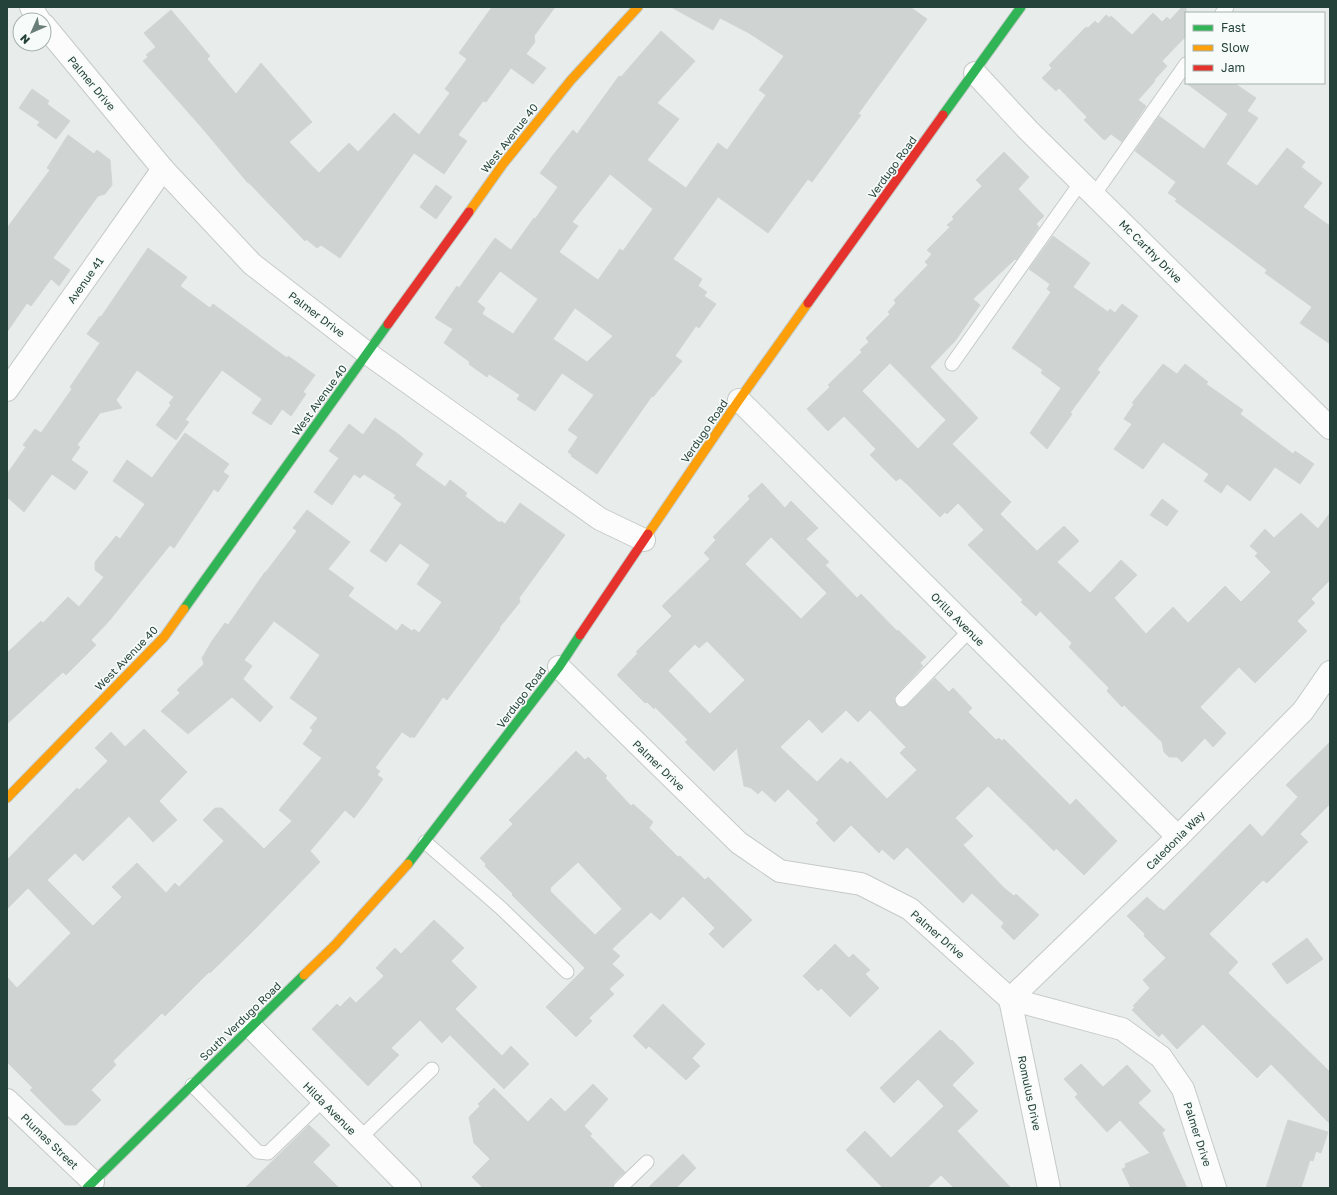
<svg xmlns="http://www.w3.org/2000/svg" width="1337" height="1195" font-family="'Golos Text',sans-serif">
<rect width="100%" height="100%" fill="#e8edeb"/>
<g fill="#cfd4d2" stroke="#d1d6d4" fill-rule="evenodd">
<path d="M 492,7 L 555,7 L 534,36 L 535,42 L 526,54 L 546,68 L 533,84 L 511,68 L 486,102 L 483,101 L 458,135 L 467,141 L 444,174 L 414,153 L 340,258 L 321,245 L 317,248 L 306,239 L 305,241 L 249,183 L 248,183 L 203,129 L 143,61 L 148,57 L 146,55 L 156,47 L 144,33 L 171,10 L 210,56 L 207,59 L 236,94 L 261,63 L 312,122 L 289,142 L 319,173 L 349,143 L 358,152 L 394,113 L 419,135 L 450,93 L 445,89 L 467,59 L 459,53 Z"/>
<path d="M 671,7 L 910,7 L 927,19 L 858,114 L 861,115 L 812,182 L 808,179 L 768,233 L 718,197 L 673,259 L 702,279 L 698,286 L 707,292 L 704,296 L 716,304 L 699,328 L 696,326 L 675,356 L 682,361 L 653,397 L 652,396 L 597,474 L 571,456 L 572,455 L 568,452 L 578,437 L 568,430 L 594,395 L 562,373 L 535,411 L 517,399 L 520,395 L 489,374 L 487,377 L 477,370 L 469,364 L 470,362 L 444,343 L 453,329 L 435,318 L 457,286 L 459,288 L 495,238 L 511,250 L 534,218 L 535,219 L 558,187 L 540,173 L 550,160 L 550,159 L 573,130 L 577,134 L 619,76 L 621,77 L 661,31 L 695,61 L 657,103 L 679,119 L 647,160 L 686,188 L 718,143 L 727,150 L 766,95 L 759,90 L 784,56 L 749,33 L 720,18 L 713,30 ZM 610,174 L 653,209 L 623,251 L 620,249 L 598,280 L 559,252 L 578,226 L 572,222 ZM 500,271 L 538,299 L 513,334 L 482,314 L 485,308 L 477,302 ZM 575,308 L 613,336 L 587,362 L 553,339 Z"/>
<path d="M 1182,7 L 1186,7 L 1186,36 L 1162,61 L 1167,66 L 1154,80 L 1155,81 L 1138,100 L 1146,106 L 1122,142 L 1111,134 L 1105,140 L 1103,139 L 1084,120 L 1087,117 L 1059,88 L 1056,91 L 1042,78 L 1052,68 L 1049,65 L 1086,27 L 1088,28 L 1095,21 L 1098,24 L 1106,15 L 1110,18 L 1111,16 L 1132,35 L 1153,13 L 1162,22 L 1167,17 L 1170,20 Z"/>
<path d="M 1186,83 L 1234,83 L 1256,98 L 1247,111 L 1258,118 L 1226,164 L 1257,186 L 1287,148 L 1305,162 L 1301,167 L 1322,183 L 1303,207 L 1330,226 L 1330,344 L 1300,323 L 1312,307 L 1265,273 L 1267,270 L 1175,201 L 1177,199 L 1168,193 L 1176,182 L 1135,151 L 1159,116 L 1204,149 L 1228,114 Z"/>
<path d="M 32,89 L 49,101 L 47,104 L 70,121 L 56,139 L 37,125 L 40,122 L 19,108 Z"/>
<path d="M 68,135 L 94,154 L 97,150 L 110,160 L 112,185 L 105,194 L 98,196 L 53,258 L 70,270 L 59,286 L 51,279 L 31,306 L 27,303 L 7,332 L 7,228 L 50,170 L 47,168 Z"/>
<path d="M 1004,152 L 1029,177 L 1018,189 L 1044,216 L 1036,224 L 1039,227 L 1016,260 L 1015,259 L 973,299 L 980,305 L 955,341 L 930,367 L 978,418 L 952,444 L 1011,502 L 1000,514 L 1037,551 L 1064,526 L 1079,541 L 1057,562 L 1090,593 L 1121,560 L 1137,575 L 1114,598 L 1146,634 L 1173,607 L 1188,623 L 1225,586 L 1241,602 L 1271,572 L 1255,556 L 1258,553 L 1250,546 L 1265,529 L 1274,538 L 1301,513 L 1318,529 L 1330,513 L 1330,580 L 1311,599 L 1315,603 L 1297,621 L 1307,631 L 1255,683 L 1239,667 L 1200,707 L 1226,733 L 1213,747 L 1205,738 L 1182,762 L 1177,757 L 1169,757 L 1164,752 L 1162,742 L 1124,705 L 1122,707 L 1107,691 L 1109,688 L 1069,647 L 1072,643 L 1040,611 L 1036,616 L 1021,602 L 1023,600 L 968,545 L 984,530 L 958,503 L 947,514 L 945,512 L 940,517 L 908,485 L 900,478 L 896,481 L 870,455 L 876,449 L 844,416 L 828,431 L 807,409 L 830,387 L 828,385 L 862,352 L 860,350 L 869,342 L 866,338 L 890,314 L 888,312 L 896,303 L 894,300 L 928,265 L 925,262 L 932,254 L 927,250 L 950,227 L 947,225 L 954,219 L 952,217 L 982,186 L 976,180 ZM 890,363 L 946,420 L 918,449 L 862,391 Z"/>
<path d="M 436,185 L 452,197 L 436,219 L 420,207 Z"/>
<path d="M 1053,236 L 1090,263 L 1073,287 L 1108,312 L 1110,309 L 1115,313 L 1122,304 L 1138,316 L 1097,370 L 1100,372 L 1070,413 L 1072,414 L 1047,449 L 1030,433 L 1061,388 L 1041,373 L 1043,370 L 1012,348 L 1051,292 L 1047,289 L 1050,284 L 1029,269 Z"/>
<path d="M 148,248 L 187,277 L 180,286 L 210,308 L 213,304 L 287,358 L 288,356 L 315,375 L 303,392 L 306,394 L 291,416 L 282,409 L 271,425 L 252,413 L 262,399 L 222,370 L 185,420 L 189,422 L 176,440 L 156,425 L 171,405 L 169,403 L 174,397 L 137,370 L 116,400 L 122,408 L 100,413 L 77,445 L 80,447 L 71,460 L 88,472 L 75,490 L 52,474 L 24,512 L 7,497 L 7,474 L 26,447 L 23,445 L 35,429 L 41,433 L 72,389 L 70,387 L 100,343 L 87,334 L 100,316 L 101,317 Z"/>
<path d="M 1163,364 L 1177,374 L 1185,364 L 1208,382 L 1206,384 L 1243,410 L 1240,414 L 1293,454 L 1295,451 L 1314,464 L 1300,484 L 1275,467 L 1250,501 L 1227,484 L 1221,493 L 1204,481 L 1209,474 L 1163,442 L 1143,469 L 1114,449 L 1132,424 L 1124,419 L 1134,404 L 1132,403 Z"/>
<path d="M 375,418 L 398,434 L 423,454 L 415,465 L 445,487 L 450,480 L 467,493 L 465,496 L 500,523 L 501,521 L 505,524 L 520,503 L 565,535 L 519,598 L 520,602 L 499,628 L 500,629 L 447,700 L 443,697 L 414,738 L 412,736 L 411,738 L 402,732 L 375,768 L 380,771 L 377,775 L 383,779 L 365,804 L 354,818 L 345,810 L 310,851 L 320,862 L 252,932 L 210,973 L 209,972 L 165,1016 L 162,1013 L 113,1061 L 116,1065 L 91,1090 L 101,1100 L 76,1125 L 65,1125 L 30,1090 L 33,1088 L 7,1062 L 7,977 L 17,988 L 71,933 L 28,888 L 7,909 L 7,860 L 77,788 L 79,790 L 108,761 L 95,748 L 111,732 L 125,747 L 144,729 L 187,772 L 159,801 L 177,820 L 153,842 L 129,816 L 83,861 L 75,853 L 47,880 L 93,926 L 122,897 L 112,887 L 137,863 L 166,893 L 175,883 L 179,887 L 224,841 L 203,820 L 215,808 L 222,808 L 264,849 L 292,821 L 279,810 L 322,758 L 303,744 L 313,730 L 310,728 L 318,718 L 290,698 L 320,655 L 274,621 L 244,660 L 252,666 L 243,679 L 273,707 L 260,722 L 232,697 L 188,734 L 161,711 L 180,693 L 177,690 L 204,664 L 202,658 L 212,641 L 225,623 L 228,625 L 265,572 L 266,572 L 297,531 L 293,528 L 307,510 L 350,542 L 328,569 L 354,588 L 348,596 L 397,631 L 402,624 L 412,631 L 414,629 L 419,633 L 442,602 L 417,584 L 430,565 L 400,543 L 386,562 L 370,551 L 402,504 L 394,498 L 396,495 L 364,474 L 360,478 L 354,474 L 332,505 L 314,492 L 339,458 L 329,451 L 349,424 L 363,435 Z"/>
<path d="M 185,433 L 229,464 L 223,472 L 229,476 L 218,492 L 214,489 L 174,548 L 170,545 L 109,621 L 91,640 L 96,645 L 66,675 L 63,672 L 7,724 L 7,653 L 41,621 L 43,623 L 68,597 L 79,607 L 104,577 L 95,570 L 95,562 L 116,536 L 120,539 L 145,504 L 113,481 L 127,460 L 152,478 Z"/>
<path d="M 762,483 L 785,508 L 791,501 L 818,528 L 806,539 L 829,562 L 825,565 L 857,598 L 861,594 L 897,631 L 898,630 L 926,657 L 920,663 L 923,666 L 896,695 L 894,698 L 896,705 L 900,708 L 907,706 L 935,678 L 949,692 L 953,688 L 972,708 L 968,712 L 996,740 L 999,738 L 1002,741 L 1004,739 L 1070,805 L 1076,799 L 1117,841 L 1084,875 L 1056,848 L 1054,851 L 988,786 L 955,818 L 973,836 L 963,845 L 1004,888 L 1014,896 L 1016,894 L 1039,915 L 1014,940 L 1001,927 L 1004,923 L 972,893 L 963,903 L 907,847 L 894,860 L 882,849 L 879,853 L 851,825 L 834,842 L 816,823 L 819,820 L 788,789 L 775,802 L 762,790 L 758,794 L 751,788 L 744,786 L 737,748 L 714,771 L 685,742 L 688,740 L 655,707 L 654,709 L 647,702 L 645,703 L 617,675 L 638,653 L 636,652 L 672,616 L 662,606 L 710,559 L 704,553 L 716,540 L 713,537 L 750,499 L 748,496 ZM 771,537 L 827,593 L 801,619 L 745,564 ZM 707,641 L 745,680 L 710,714 L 668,671 L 695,644 L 699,648 ZM 846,710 L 858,722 L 870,710 L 906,747 L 900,753 L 917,770 L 887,799 L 850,761 L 848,764 L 841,758 L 817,782 L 780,747 L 809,719 L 822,733 Z"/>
<path d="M 1162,499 L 1178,511 L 1167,526 L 1150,515 Z"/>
<path d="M 1330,742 L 1330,804 L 1300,834 L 1308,842 L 1267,883 L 1263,880 L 1209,934 L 1238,962 L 1228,973 L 1330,1072 L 1330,1124 L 1271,1064 L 1257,1078 L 1203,1024 L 1177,1049 L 1162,1033 L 1159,1037 L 1132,1010 L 1135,1007 L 1133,1006 L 1150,988 L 1143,980 L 1166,958 L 1144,936 L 1145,934 L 1127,916 L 1147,897 L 1160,909 L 1160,908 L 1164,911 L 1250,824 L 1262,837 L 1298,797 L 1286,785 Z"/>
<path d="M 576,751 L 585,760 L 588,757 L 607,776 L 605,778 L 631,806 L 633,804 L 653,822 L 649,828 L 678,857 L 680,856 L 705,880 L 708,877 L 752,920 L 723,948 L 709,934 L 715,928 L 683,896 L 660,920 L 651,912 L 612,949 L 620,956 L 612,964 L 624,975 L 609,989 L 614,994 L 589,1018 L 592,1021 L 576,1037 L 546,1007 L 585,968 L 512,895 L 513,894 L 485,866 L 486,864 L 480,858 L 513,824 L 509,820 ZM 578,862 L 622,909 L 595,935 L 550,891 L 551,890 L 550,888 Z"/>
<path d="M 434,920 L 464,948 L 451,961 L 477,987 L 455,1009 L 502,1056 L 511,1046 L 529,1064 L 504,1089 L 450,1035 L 442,1043 L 420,1020 L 391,1048 L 399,1055 L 368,1086 L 312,1029 L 337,1004 L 340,1007 L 350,997 L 356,1003 L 384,976 L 376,968 L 395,948 L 401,954 Z"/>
<path d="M 1307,938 L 1323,959 L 1287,984 L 1272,964 Z"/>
<path d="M 835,944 L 849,958 L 853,954 L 870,970 L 865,974 L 879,988 L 850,1017 L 821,988 L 818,991 L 803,976 Z"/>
<path d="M 663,1004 L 705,1044 L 692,1058 L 700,1066 L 686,1080 L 649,1046 L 646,1049 L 633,1036 Z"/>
<path d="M 940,1030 L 951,1041 L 952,1040 L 974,1063 L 952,1085 L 978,1111 L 957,1131 L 1011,1188 L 954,1188 L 941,1175 L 927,1188 L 883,1188 L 846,1150 L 865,1131 L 891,1158 L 944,1106 L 918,1079 L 894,1103 L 880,1088 Z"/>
<path d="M 1081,1064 L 1103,1087 L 1127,1065 L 1151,1091 L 1138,1103 L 1165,1130 L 1162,1133 L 1187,1188 L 1131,1188 L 1122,1169 L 1126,1167 L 1125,1164 L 1150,1153 L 1120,1120 L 1107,1132 L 1075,1097 L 1078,1094 L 1064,1079 Z"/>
<path d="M 593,1084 L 608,1099 L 584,1126 L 592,1134 L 590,1136 L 625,1172 L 614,1182 L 612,1188 L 483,1188 L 472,1177 L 490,1159 L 474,1143 L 469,1117 L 480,1106 L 478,1104 L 494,1088 L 528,1122 L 551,1098 L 565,1112 Z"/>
<path d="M 1288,1120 L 1328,1132 L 1321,1153 L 1316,1151 L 1313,1161 L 1310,1160 L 1301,1188 L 1266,1188 Z"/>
<path d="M 309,1125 L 330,1145 L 313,1162 L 339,1188 L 245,1188 Z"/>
<path d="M 683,1154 L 696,1168 L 676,1188 L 648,1188 Z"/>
</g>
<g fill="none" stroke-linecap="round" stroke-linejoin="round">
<defs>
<g id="lane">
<path d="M 1222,13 L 1227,7"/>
<path d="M 1094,195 L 1186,64"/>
<path d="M 952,364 L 1081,182"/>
<path d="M 902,700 L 970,630"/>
<path d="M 425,842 L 501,908 L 567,972"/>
<path d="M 192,1085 L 258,1152 L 268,1153 L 323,1100"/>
<path d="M 360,1138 L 432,1069"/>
<path d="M 620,1188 L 647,1162"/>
</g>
<g id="street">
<path d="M 31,7 L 39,20"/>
<path d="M 44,25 L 163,169 L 252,264 L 367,353 L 600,519 L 644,540"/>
<path d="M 975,73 L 1028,130 L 1330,428"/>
<path d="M 7,390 L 163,169"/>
<path d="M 739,400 L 1178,837"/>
<path d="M 559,667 L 739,843 L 780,871 L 861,884 L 910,909 L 1010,999 L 1122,1029 L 1161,1057 L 1183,1089 L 1215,1188"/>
<path d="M 251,1027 L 410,1188"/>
<path d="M 7,1100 L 93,1182"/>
<path d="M 1049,1188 L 1010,999 L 1178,837 L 1303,711 L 1330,672"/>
</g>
<g id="fast">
<path d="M 943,115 L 1021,7"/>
<path d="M 184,609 L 388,324"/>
<path d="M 408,864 L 559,667 L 580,635"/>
<path d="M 87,1188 L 304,975"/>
</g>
<g id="slow">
<path d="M 469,212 L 503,164 L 571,80 L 638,7"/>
<path d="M 648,534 L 739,400 L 808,303"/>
<path d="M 7,798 L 164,637 L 184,609"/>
<path d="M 304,975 L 335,945 L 408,864"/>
</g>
<g id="jam">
<path d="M 808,303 L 943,115"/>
<path d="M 388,324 L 469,212"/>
<path d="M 580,635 L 648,534"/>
</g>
</defs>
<use href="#lane" stroke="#c5cac8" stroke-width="15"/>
<use href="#street" stroke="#c5cac8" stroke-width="24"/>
<use href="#fast" stroke="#c3cbc8" stroke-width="11"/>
<use href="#slow" stroke="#c3cbc8" stroke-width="11"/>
<use href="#jam" stroke="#c3cbc8" stroke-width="11"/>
<use href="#lane" stroke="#fcfcfc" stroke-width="13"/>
<use href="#street" stroke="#fcfcfc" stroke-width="22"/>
<use href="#fast" stroke="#30b455" stroke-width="9"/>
<use href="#slow" stroke="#ff9f0a" stroke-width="9"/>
<use href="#jam" stroke="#e5322d" stroke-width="9"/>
</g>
<g text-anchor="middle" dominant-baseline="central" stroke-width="3.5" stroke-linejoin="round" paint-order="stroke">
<g font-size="11" fill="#24423a" stroke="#f7fbf9">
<text transform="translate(92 83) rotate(50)">Palmer Drive</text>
<text transform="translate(509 138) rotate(-52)">West Avenue 40</text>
<text transform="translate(892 167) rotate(-54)">Verdugo Road</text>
<text transform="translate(1151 251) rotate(45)">Mc Carthy Drive</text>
<text transform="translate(85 280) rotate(-55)">Avenue 41</text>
<text transform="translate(317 314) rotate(37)">Palmer Drive</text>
<text transform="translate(319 400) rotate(-54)">West Avenue 40</text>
<text transform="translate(704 431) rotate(-56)">Verdugo Road</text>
<text transform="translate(958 619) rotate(45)">Orilla Avenue</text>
<text transform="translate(126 658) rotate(-46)">West Avenue 40</text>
<text transform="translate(521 697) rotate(-53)">Verdugo Road</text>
<text transform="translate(659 765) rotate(44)">Palmer Drive</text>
<text transform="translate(1175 840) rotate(-45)">Caledonia Way</text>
<text transform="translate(938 934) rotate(41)">Palmer Drive</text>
<text transform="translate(240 1021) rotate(-44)">South Verdugo Road</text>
<text transform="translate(1030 1093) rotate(78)">Romulus Drive</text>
<text transform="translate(330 1108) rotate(45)">Hilda Avenue</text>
<text transform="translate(1198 1134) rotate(72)">Palmer Drive</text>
<text transform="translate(50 1141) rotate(44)">Plumas Street</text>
</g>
</g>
<rect width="1337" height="1195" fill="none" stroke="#24423a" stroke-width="16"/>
<rect x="1185" y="12" width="140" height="72" fill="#f7fbf9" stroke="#a3b1ad"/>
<rect x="1193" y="25" width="20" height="6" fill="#30b455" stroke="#a3b1ad"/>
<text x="1221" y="32" font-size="12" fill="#24423a">Fast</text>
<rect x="1193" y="45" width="20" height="6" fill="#ff9f0a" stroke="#a3b1ad"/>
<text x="1221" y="52" font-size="12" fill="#24423a">Slow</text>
<rect x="1193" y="65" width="20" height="6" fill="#e5322d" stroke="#a3b1ad"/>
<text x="1221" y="72" font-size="12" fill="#24423a">Jam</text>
<g transform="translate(32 32) rotate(225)"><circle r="19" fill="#f7fbf9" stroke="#a3b1ad"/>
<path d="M0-3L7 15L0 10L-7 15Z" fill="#697e78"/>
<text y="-6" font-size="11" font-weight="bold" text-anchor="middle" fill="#24423a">N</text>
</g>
</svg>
